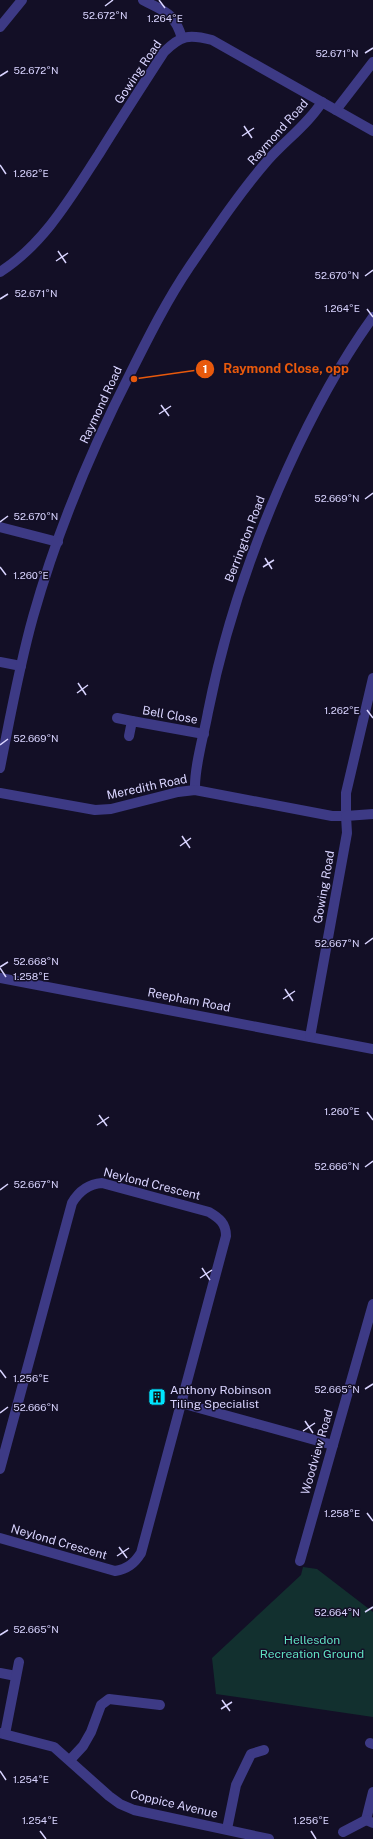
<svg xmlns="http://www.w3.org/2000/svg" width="373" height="1839" font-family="'Public Sans',sans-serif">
<rect width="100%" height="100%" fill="#130f26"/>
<path fill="#12302f" d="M 303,1567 L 317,1569 L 373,1612 L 373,1717 L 216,1694 L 212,1658 L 301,1575 Z"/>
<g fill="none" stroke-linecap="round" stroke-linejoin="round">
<g stroke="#3d3a85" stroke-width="10">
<path d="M 143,0 C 165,12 174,12 182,38"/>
<path d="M 0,27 L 22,0"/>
<path d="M 336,110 L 373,62"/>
<path d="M 0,272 C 44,244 71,197 99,154 C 120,120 142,86 164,52 C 181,35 189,34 212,40 L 373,131"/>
<path d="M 0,527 L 58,542"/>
<path d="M 0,662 L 21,666"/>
<path d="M 117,718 L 132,721"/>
<path d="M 129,736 L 132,721 L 204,734"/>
<path d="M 0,768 C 10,718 19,667 33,617 C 57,532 91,450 131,372 C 149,336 167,300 190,266 C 214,231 240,192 268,160 C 286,140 308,124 322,102"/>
<path d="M 195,790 C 194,767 204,735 208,712 C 225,626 251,550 287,470 C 311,417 339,364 373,317"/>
<path d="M 0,793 L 95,810 L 111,809 L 178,792 L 195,790 L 332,816 L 346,816 L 346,793 L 373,678"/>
<path d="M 0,978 L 373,1049"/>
<path d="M 310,1037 L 347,833 L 346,816 L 373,814"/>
<path d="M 181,1403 L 333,1445"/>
<path d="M 0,1469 L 72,1203 C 79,1191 88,1184 102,1183 L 209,1212 C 219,1218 226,1223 226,1236 L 141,1553 C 134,1564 127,1569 115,1571 L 0,1538"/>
<path d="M 300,1561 L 373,1304"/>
<path d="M 0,1673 L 16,1676"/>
<path d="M 0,1733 L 54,1747 L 109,1796 L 120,1804 L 134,1810 L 269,1839"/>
<path d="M 5,1734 L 19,1662"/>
<path d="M 370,1743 L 373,1744"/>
<path d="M 70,1760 L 83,1746 L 91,1732 L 101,1705 L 109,1699 L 160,1705"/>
<path d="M 373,1792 L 366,1820 L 373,1823"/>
<path d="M 227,1829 L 236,1785 L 251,1754 L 264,1750"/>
<path d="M 343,1832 L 366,1820"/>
</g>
</g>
<path fill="none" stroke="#d9d4ff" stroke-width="1.5" d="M 159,0 L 165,8M 105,6 L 113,0M 365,53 L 373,48M 0,76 L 8,71M 244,126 L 252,138M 242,136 L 254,128M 0,165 L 6,174M 58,251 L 66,263M 56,261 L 68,253M 365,276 L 373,270M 0,299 L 8,294M 367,309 L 373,317M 161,405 L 169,416M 159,414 L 171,406M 365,499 L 373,493M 0,522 L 8,516M 265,558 L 272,569M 0,567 L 6,575M 263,567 L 274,560M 78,683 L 86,695M 77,693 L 88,685M 367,710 L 373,718M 0,745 L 8,739M 182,836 L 190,848M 180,846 L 191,838M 365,944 L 373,938M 0,967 L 8,962M 0,968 L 6,977M 285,989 L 293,1001M 283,999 L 295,991M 367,1112 L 373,1120M 99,1115 L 107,1126M 97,1125 L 109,1117M 365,1167 L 373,1161M 0,1190 L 8,1184M 202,1268 L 210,1280M 200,1278 L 212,1270M 0,1370 L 6,1378M 365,1389 L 373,1384M 0,1413 L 8,1407M 305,1421 L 313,1433M 303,1431 L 315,1423M 367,1513 L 373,1521M 119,1547 L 127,1558M 117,1556 L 129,1548M 365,1612 L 373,1607M 0,1635 L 8,1630M 222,1700 L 230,1711M 221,1709 L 232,1702M 0,1771 L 6,1780M 40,1831 L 46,1839M 311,1831 L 316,1839"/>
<defs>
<symbol id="building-square" viewBox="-11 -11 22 22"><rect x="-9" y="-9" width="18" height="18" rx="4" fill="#00e5ff" stroke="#130f26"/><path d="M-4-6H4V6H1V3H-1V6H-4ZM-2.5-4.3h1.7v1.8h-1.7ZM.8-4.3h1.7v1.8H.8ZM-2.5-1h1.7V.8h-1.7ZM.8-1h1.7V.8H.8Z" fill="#111"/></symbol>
</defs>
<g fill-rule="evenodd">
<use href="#building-square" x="147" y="1387" width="20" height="20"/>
</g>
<g text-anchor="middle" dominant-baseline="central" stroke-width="3" stroke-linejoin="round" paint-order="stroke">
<g font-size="12" fill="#d9d4ff" stroke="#130f26">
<text transform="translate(138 72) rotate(-56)">Gowing Road</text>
<text transform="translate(278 132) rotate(-48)">Raymond Road</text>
<text transform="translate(101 405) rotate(-65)">Raymond Road</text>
<text transform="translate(245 539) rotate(-69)">Berrington Road</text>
<text transform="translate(170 715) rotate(10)">Bell Close</text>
<text transform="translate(147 787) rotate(-12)">Meredith Road</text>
<text transform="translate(324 887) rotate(-80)">Gowing Road</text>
<text transform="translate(189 1000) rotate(11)">Reepham Road</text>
<text transform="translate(152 1184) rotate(14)">Neylond Crescent</text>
<text transform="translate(317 1452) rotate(-74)">Woodview Road</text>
<text transform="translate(59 1542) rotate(16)">Neylond Crescent</text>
<text transform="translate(174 1804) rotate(13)">Coppice Avenue</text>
</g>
<g font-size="12" fill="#d9d4ff" stroke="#130f26" text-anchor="start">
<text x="170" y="1390">Anthony Robinson<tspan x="170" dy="14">Tiling Specialist</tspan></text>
</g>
<g font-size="12" fill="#5fe0c0" stroke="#130f26">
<text x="312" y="1640">Hellesdon<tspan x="312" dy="14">Recreation Ground</tspan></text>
</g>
</g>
<g font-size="10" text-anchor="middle" fill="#d9d4ff" stroke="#130f26" stroke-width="3" stroke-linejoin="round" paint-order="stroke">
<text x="105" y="19">52.672°N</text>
<text x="165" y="22">1.264°E</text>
<text x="337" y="57">52.671°N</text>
<text x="36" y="74">52.672°N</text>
<text x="31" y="177">1.262°E</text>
<text x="337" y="279">52.670°N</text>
<text x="36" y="297">52.671°N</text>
<text x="342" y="312">1.264°E</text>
<text x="337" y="502">52.669°N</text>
<text x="36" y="520">52.670°N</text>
<text x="31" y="579">1.260°E</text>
<text x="342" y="714">1.262°E</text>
<text x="36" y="742">52.669°N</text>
<text x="337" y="947">52.667°N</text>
<text x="36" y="965">52.668°N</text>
<text x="31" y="980">1.258°E</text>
<text x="342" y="1115">1.260°E</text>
<text x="337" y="1170">52.666°N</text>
<text x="36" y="1188">52.667°N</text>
<text x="31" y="1382">1.256°E</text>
<text x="337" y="1393">52.665°N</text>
<text x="36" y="1411">52.666°N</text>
<text x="342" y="1517">1.258°E</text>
<text x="337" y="1616">52.664°N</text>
<text x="36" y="1633">52.665°N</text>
<text x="31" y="1783">1.254°E</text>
<text x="40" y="1824">1.254°E</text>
<text x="311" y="1824">1.256°E</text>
</g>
<path fill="none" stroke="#e8590c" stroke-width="1.5" d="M134 379L205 369"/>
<g fill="#e8590c" stroke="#130f26" stroke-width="1.5">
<circle cx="134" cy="379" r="4"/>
<circle cx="205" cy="369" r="10"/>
</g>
<g font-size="12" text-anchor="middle" font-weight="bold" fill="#fff">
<text x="205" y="373">1</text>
</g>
<g font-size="13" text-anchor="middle" font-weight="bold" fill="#e8590c" stroke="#130f26" stroke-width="3" stroke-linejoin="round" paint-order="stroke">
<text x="286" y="373">Raymond Close, opp</text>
</g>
</svg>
